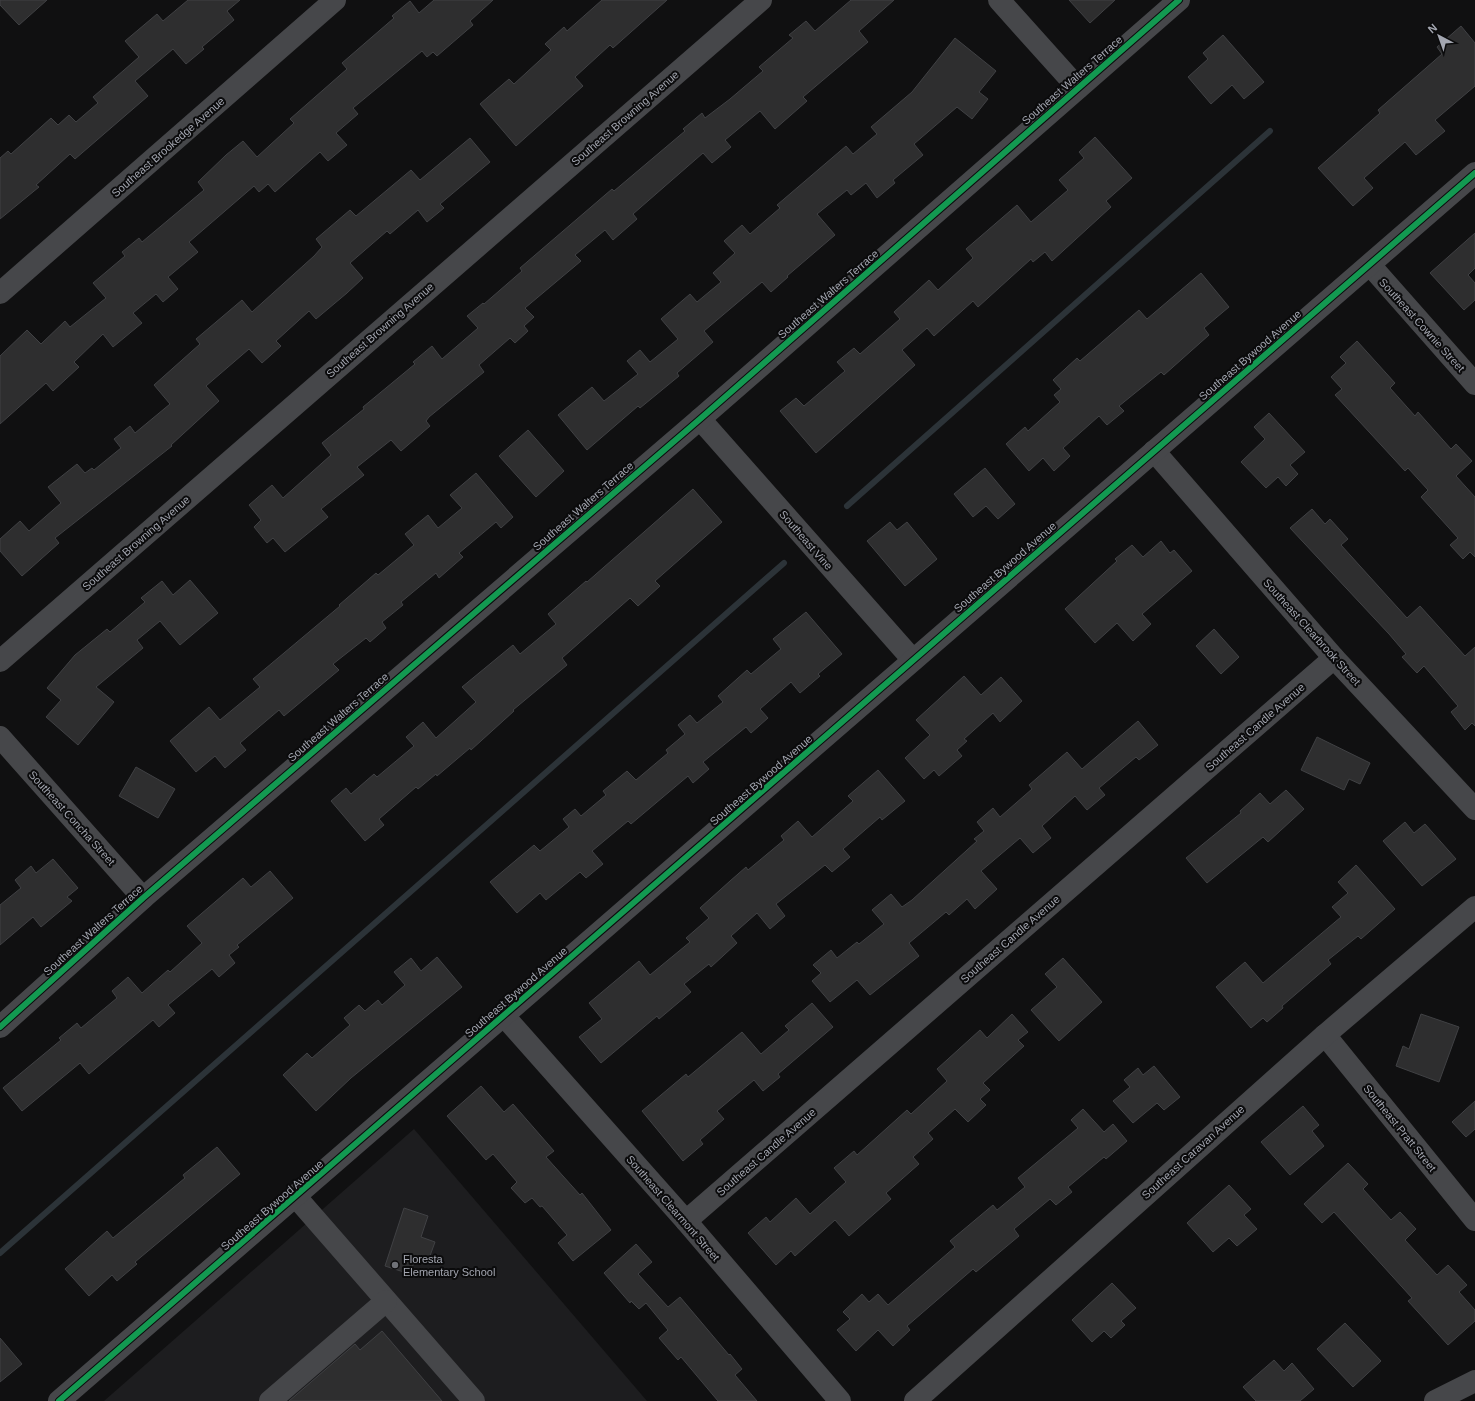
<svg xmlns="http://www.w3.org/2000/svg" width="1475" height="1401" font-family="Helvetica,sans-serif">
<rect width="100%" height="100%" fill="#101011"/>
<path fill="#1d1d1f" d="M 414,1129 L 647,1401 L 104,1401 Z"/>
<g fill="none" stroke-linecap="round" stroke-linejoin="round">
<g stroke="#2c3338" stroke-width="6">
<path d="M 847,506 L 1270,131"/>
<path d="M 0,1253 L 784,563"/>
</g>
</g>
<g fill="#2e2e2f" stroke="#404144">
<path d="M 0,0 L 47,0 L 19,25 L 0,5 Z"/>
<path d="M 188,0 L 240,0 L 227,11 L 234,20 L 202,47 L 204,49 L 186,64 L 173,49 L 135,81 L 148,96 L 75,159 L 70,154 L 36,185 L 39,187 L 0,219 L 0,158 L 8,151 L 11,154 L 51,118 L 58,125 L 69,115 L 76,122 L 98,103 L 93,97 L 139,57 L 125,41 L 157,14 L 163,21 Z"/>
<path d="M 434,0 L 493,0 L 470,21 L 473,25 L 437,56 L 433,52 L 427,57 L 422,51 L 353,108 L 358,114 L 336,133 L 347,145 L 328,161 L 320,152 L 275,192 L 268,184 L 259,192 L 254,186 L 189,242 L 198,252 L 168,277 L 178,289 L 163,302 L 156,294 L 133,313 L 142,323 L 113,347 L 103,334 L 74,362 L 79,367 L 53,391 L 46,383 L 0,424 L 0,356 L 27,330 L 41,344 L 65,321 L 70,327 L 106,298 L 93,283 L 125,256 L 122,252 L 139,238 L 142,242 L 204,190 L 198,182 L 226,155 L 243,141 L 257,157 L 294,123 L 290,119 L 347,69 L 342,63 L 394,18 L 392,16 L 410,1 L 419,13 Z"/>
<path d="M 602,0 L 667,0 L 613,48 L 610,45 L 575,77 L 583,86 L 516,146 L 480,104 L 509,79 L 514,84 L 551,50 L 545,44 L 564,27 L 567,31 Z"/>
<path d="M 851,0 L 894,0 L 859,31 L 868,42 L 803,97 L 807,101 L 775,129 L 760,111 L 725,140 L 731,147 L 712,163 L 703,153 L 633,214 L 637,219 L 613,240 L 605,230 L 575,255 L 581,261 L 525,308 L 534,317 L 524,326 L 528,331 L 515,343 L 510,338 L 479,365 L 484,372 L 429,417 L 426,421 L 430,426 L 401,451 L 391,440 L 357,467 L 364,475 L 321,509 L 328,517 L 285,552 L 273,538 L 267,543 L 254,527 L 261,520 L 249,505 L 272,485 L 283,498 L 331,455 L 322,443 L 364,409 L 363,407 L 415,364 L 413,362 L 432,346 L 442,359 L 478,328 L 467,316 L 483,303 L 484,304 L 522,271 L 520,268 L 612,189 L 614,191 L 685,131 L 683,129 L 702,113 L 705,118 L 730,99 L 763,71 L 759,67 L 793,38 L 789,35 L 806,21 L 815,31 Z"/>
<path d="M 1069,0 L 1115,0 L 1090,23 Z"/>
<path d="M 1461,26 L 1475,43 L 1475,86 L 1435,120 L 1445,131 L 1416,155 L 1405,142 L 1364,178 L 1373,188 L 1353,206 L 1318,168 L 1380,113 L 1378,110 L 1442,54 L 1437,47 Z"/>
<path d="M 1223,35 L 1264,82 L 1244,99 L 1232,85 L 1211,104 L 1188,77 L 1208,59 L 1203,53 Z"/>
<path d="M 955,38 L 996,71 L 979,92 L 988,99 L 972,119 L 957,107 L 914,144 L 923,155 L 893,180 L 895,183 L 877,198 L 866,183 L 851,195 L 847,190 L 817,214 L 835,235 L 787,276 L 788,277 L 771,292 L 762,282 L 704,331 L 713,342 L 677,373 L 679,376 L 640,408 L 638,406 L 587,450 L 558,415 L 592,387 L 604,401 L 638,374 L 627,361 L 640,350 L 650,362 L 678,339 L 661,319 L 690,294 L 697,302 L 721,282 L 713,273 L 735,253 L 724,241 L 742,225 L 750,234 L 780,208 L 777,205 L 846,146 L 853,154 L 877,134 L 871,127 L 912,92 Z"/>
<path d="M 1095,137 L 1132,178 L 1106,201 L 1111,207 L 1052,261 L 1045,252 L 1033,262 L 1031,259 L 978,307 L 973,301 L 934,336 L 927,328 L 902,350 L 915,365 L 816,453 L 780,411 L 796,398 L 804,406 L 845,371 L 837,362 L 854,348 L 860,354 L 900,319 L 894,312 L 929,280 L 938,290 L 973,258 L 966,249 L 1017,205 L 1031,222 L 1068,190 L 1059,180 L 1084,158 L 1079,152 Z"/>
<path d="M 470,138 L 490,162 L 440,204 L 444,208 L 427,222 L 418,210 L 390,234 L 387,231 L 350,263 L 363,278 L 347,293 L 316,319 L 309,311 L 276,341 L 281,346 L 262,363 L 249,349 L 206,386 L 219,401 L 171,445 L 172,446 L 55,538 L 59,543 L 22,576 L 0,551 L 0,539 L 20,521 L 29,531 L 61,503 L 48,487 L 77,464 L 85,473 L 92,468 L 94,470 L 121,448 L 114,439 L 130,426 L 135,433 L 170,404 L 154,385 L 200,344 L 196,339 L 242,300 L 252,312 L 314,256 L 322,247 L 316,239 L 350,210 L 356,216 L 411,170 L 420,180 Z"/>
<path d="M 1475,233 L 1475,268 L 1468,275 L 1475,283 L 1475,300 L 1464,310 L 1430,273 Z"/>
<path d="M 1201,273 L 1229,307 L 1204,328 L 1209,335 L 1164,375 L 1161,372 L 1119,406 L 1124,411 L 1107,425 L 1099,416 L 1063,448 L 1070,456 L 1054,471 L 1043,458 L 1029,471 L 1006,444 L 1025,427 L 1028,431 L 1060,402 L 1054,395 L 1061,389 L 1053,380 L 1077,358 L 1080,361 L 1139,310 L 1147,319 Z"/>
<path d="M 1357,341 L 1395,383 L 1390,388 L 1415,416 L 1418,412 L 1451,449 L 1456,444 L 1472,461 L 1456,476 L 1475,497 L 1475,557 L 1470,552 L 1463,559 L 1450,545 L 1458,538 L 1421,497 L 1428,490 L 1408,468 L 1405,471 L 1335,395 L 1342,389 L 1331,377 L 1346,363 L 1340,357 Z"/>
<path d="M 1269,413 L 1305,452 L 1290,465 L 1298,474 L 1286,486 L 1278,477 L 1266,488 L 1241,462 L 1265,439 L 1254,427 Z"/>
<path d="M 528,430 L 564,471 L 536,497 L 499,456 Z"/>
<path d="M 985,468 L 1015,504 L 998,519 L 986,506 L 973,517 L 954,494 Z"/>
<path d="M 476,473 L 513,517 L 501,528 L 496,522 L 459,553 L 463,557 L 439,578 L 436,573 L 401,602 L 403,605 L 382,622 L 386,628 L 370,642 L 366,638 L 333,664 L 339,670 L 284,716 L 279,710 L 240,743 L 246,750 L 225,768 L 215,756 L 196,772 L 170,741 L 209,707 L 220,720 L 260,687 L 253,679 L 340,606 L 339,605 L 376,573 L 378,575 L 414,545 L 405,534 L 428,515 L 438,528 L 462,508 L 450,495 Z"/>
<path d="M 693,489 L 722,522 L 655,581 L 660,586 L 638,606 L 630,598 L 562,658 L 567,665 L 513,710 L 514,711 L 471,750 L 470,748 L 437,776 L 436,774 L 418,789 L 416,787 L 379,819 L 384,825 L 365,841 L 331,801 L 346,788 L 351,794 L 374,774 L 377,777 L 414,746 L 406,737 L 423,722 L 436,738 L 476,702 L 462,687 L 513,645 L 520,654 L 556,624 L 548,614 L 586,581 L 587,582 Z"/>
<path d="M 1312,509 L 1325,524 L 1330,519 L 1348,539 L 1341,545 L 1407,618 L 1420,606 L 1465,656 L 1475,647 L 1475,726 L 1472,723 L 1465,730 L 1451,712 L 1458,706 L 1424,666 L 1417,673 L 1402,657 L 1406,654 L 1389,634 L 1290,528 Z"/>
<path d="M 890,522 L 897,530 L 907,522 L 937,559 L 905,586 L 867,541 Z"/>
<path d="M 1161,541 L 1170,553 L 1174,550 L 1192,571 L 1142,614 L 1151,624 L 1133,641 L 1117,623 L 1095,643 L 1065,609 L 1117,561 L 1115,559 L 1132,545 L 1143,557 Z"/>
<path d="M 190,580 L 218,613 L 180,645 L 160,621 L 137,640 L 143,648 L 96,687 L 114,702 L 78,745 L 46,717 L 61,700 L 47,688 L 75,655 L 107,629 L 110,632 L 145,602 L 141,598 L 162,581 L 173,595 Z"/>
<path d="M 806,612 L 842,654 L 818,674 L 820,676 L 800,693 L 791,682 L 760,709 L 768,718 L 751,733 L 746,727 L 703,762 L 709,769 L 693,783 L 688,776 L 631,824 L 628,821 L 592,851 L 603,864 L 586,878 L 580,872 L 546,900 L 540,893 L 517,913 L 490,882 L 534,845 L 540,851 L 569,827 L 563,819 L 575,809 L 581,816 L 606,795 L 603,791 L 627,771 L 636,780 L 668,753 L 666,750 L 685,734 L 678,725 L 690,715 L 697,723 L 723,702 L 718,696 L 747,670 L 751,674 L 781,649 L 773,639 Z"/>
<path d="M 1214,629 L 1239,657 L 1221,674 L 1196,646 Z"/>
<path d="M 964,676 L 981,695 L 1001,677 L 1022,701 L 1000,722 L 993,713 L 964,739 L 967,741 L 957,750 L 962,756 L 939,776 L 934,770 L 924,779 L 905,758 L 930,735 L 916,720 Z"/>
<path d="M 1138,721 L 1158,745 L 1139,760 L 1136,757 L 1099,788 L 1105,795 L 1087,810 L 1075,796 L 1042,826 L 1051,838 L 1033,853 L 1020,838 L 981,871 L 997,889 L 975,909 L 967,899 L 949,915 L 946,912 L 909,943 L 919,956 L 870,995 L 857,980 L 830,1002 L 812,981 L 821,973 L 813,965 L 831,950 L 837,958 L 857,942 L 859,944 L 884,924 L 872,910 L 891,894 L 902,907 L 912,900 L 977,841 L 974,839 L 984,831 L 977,822 L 993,808 L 1000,817 L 1032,789 L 1029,785 L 1067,752 L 1082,769 Z"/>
<path d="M 1317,737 L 1370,763 L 1360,784 L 1349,779 L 1344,790 L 1301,770 Z"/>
<path d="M 136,767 L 175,789 L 158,818 L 119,796 Z"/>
<path d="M 878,770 L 905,801 L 882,820 L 880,817 L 843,849 L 850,857 L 832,872 L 825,865 L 776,904 L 785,916 L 770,929 L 757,913 L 731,936 L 737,943 L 711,967 L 709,964 L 684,984 L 691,992 L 659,1019 L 657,1016 L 601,1063 L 579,1037 L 602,1019 L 589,1003 L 639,961 L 650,975 L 690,942 L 686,938 L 709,918 L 700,908 L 730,881 L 746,867 L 748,870 L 784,840 L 781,836 L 798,821 L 812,837 L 853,801 L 848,796 Z"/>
<path d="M 1286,790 L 1304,809 L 1268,842 L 1263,837 L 1207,883 L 1186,858 L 1241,813 L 1240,811 L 1260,793 L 1270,804 Z"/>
<path d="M 1405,822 L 1414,833 L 1425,824 L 1456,859 L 1422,886 L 1383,841 Z"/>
<path d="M 53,859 L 78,888 L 67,897 L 72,901 L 41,927 L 33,917 L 0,945 L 0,905 L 21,888 L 15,880 L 31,866 L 36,873 Z"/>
<path d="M 1356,865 L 1395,909 L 1361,939 L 1358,936 L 1328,960 L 1331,964 L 1282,1006 L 1283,1008 L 1267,1022 L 1263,1018 L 1251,1028 L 1216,987 L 1245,962 L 1263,983 L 1341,917 L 1332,907 L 1348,893 L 1338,882 Z"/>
<path d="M 270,871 L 293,898 L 237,945 L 239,947 L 229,955 L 235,963 L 219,977 L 212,969 L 168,1005 L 175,1013 L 159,1027 L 153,1020 L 89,1074 L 80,1063 L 22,1111 L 3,1088 L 61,1040 L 59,1038 L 77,1023 L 81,1028 L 117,998 L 112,991 L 128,977 L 142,993 L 168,970 L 170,972 L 202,943 L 187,926 L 243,878 L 251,887 Z"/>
<path d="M 437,957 L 462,987 L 351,1078 L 316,1111 L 283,1075 L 307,1053 L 312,1058 L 350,1025 L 344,1018 L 359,1005 L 365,1011 L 378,1000 L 382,1005 L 405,985 L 394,972 L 411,958 L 421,971 Z"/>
<path d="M 1063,958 L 1102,1002 L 1059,1041 L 1031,1010 L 1057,987 L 1045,974 Z"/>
<path d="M 812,1003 L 833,1027 L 778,1074 L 780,1077 L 763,1091 L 754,1080 L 717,1111 L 724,1119 L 700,1140 L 703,1144 L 683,1161 L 642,1111 L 686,1074 L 688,1077 L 742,1032 L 761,1054 L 789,1030 L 785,1026 Z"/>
<path d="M 1012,1014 L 1028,1032 L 1018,1040 L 1024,1046 L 983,1083 L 990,1090 L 980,1099 L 986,1105 L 968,1122 L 955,1109 L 928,1133 L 933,1139 L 913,1157 L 919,1164 L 886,1193 L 891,1199 L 849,1236 L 835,1220 L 795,1256 L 791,1251 L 776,1265 L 748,1233 L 766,1217 L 770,1222 L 796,1198 L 810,1214 L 846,1182 L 834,1168 L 854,1151 L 857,1155 L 907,1110 L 911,1114 L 947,1081 L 937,1069 L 980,1030 L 987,1038 Z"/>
<path d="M 1421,1014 L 1459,1027 L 1439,1082 L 1396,1066 L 1403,1046 L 1409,1049 Z"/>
<path d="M 1154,1066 L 1180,1097 L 1164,1110 L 1157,1103 L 1133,1123 L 1113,1101 L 1130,1087 L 1124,1080 L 1138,1068 L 1143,1075 Z"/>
<path d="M 481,1086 L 504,1112 L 513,1104 L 554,1151 L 546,1157 L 580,1195 L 582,1193 L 611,1230 L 573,1261 L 558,1243 L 567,1235 L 542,1206 L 540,1207 L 532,1198 L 525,1203 L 511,1188 L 517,1182 L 493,1154 L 486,1160 L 447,1116 Z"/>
<path d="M 1475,1101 L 1475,1129 L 1466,1137 L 1452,1122 Z"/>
<path d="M 1303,1106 L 1319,1125 L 1312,1131 L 1324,1146 L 1290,1175 L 1261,1142 Z"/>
<path d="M 1083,1109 L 1104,1132 L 1113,1124 L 1127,1141 L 1106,1159 L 1104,1157 L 1068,1187 L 1072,1192 L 1056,1205 L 1050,1199 L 1014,1229 L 1019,1236 L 976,1272 L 973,1269 L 907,1326 L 910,1330 L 893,1346 L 878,1330 L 856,1351 L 837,1330 L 850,1319 L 843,1312 L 862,1294 L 869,1302 L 878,1294 L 888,1305 L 955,1247 L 950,1241 L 993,1205 L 997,1210 L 1025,1187 L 1018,1178 L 1078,1128 L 1071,1120 Z"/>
<path d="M 217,1147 L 240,1174 L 135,1262 L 137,1264 L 117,1281 L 112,1275 L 89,1296 L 65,1269 L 107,1231 L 113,1238 L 185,1178 L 183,1175 Z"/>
<path d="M 1348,1163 L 1368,1184 L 1363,1189 L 1391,1220 L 1400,1212 L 1416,1229 L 1405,1240 L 1437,1275 L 1448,1265 L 1467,1285 L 1459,1292 L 1475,1310 L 1475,1321 L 1448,1345 L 1408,1301 L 1412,1298 L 1334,1212 L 1322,1223 L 1304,1204 Z"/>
<path d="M 1229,1185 L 1251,1209 L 1244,1215 L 1257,1229 L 1237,1246 L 1229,1238 L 1213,1252 L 1187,1223 Z"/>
<path d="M 404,1208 L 428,1216 L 421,1237 L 435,1242 L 427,1264 L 415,1259 L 410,1274 L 385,1266 Z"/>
<path d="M 636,1244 L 652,1262 L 638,1274 L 668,1307 L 680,1297 L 729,1355 L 730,1354 L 742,1369 L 735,1375 L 757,1401 L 718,1401 L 681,1357 L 678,1360 L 659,1338 L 668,1330 L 646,1303 L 639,1309 L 631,1301 L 630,1303 L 604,1273 Z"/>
<path d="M 1112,1283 L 1136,1308 L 1121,1321 L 1125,1325 L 1111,1338 L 1104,1331 L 1092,1342 L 1072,1320 Z"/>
<path d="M 1345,1323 L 1381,1361 L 1353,1387 L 1317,1349 Z"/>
<path d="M 382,1331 L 442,1401 L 289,1401 L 355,1344 L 360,1350 Z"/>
<path d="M 0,1338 L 22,1364 L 0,1382 Z"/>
<path d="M 1274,1360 L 1284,1371 L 1292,1363 L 1314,1389 L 1300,1401 L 1256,1401 L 1243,1387 Z"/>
</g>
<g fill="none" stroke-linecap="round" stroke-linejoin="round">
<g stroke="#46474a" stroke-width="22">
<path d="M 999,0 L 1078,88"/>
<path d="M 1370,265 L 1475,384"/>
<path d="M 0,293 L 335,0"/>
<path d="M 700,419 L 913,660"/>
<path d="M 1154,451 L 1334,658 L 1475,809"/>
<path d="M 0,661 L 761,0"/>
<path d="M 0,737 L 143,898"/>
<path d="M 504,1016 L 686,1221 L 840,1401"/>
<path d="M 0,1027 L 143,898 L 700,419 L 1179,0"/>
<path d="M 1325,1035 L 1475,1220"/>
<path d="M 296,1197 L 474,1401"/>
<path d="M 686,1221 L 1334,658"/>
<path d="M 59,1401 L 1475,173"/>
<path d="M 270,1401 L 386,1301"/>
<path d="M 915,1401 L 1325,1035 L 1475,907"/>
<path d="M 1435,1401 L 1475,1381"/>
</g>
<defs>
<g id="cycleway">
<path d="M 0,1027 L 143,898 L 700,419 L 1179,0"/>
<path d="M 59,1401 L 1475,173"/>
</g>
</defs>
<use href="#cycleway" stroke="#0b0b0c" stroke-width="8"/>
<use href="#cycleway" stroke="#139951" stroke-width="6"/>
</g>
<circle fill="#707278" stroke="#0b0b0c" stroke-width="1.5" cx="395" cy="1265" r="4"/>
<g text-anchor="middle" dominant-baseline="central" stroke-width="4" stroke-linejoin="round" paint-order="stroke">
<g font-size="11" fill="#a3a6b0" stroke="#0b0b0c">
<text transform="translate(1072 80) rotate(-41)">Southeast Walters Terrace</text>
<text transform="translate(625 118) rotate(-41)">Southeast Browning Avenue</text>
<text transform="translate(168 147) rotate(-41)">Southeast Brookedge Avenue</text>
<text transform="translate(828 294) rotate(-41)">Southeast Walters Terrace</text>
<text transform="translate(1422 325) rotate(48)">Southeast Cownie Street</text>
<text transform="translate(380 330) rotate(-41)">Southeast Browning Avenue</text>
<text transform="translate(1250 355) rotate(-41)">Southeast Bywood Avenue</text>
<text transform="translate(583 506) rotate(-41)">Southeast Walters Terrace</text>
<text transform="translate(806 540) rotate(49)">Southeast Vine</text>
<text transform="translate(136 543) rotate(-41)">Southeast Browning Avenue</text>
<text transform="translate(1005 567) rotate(-41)">Southeast Bywood Avenue</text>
<text transform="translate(1312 632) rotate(48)">Southeast Clearbrook Street</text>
<text transform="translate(338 717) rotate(-41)">Southeast Walters Terrace</text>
<text transform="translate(1255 727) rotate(-41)">Southeast Candle Avenue</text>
<text transform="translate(761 780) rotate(-41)">Southeast Bywood Avenue</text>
<text transform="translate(72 818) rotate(48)">Southeast Concha Street</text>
<text transform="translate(93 930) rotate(-42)">Southeast Walters Terrace</text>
<text transform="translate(1010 939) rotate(-41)">Southeast Candle Avenue</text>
<text transform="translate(516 992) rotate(-41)">Southeast Bywood Avenue</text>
<text transform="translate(1400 1128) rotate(51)">Southeast Pratt Street</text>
<text transform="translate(766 1152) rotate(-41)">Southeast Candle Avenue</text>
<text transform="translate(1193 1152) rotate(-42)">Southeast Caravan Avenue</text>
<text transform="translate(272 1205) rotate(-41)">Southeast Bywood Avenue</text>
<text transform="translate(673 1208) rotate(49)">Southeast Clearmont Street</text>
</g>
<g font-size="11" fill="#a3a6b0" stroke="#0b0b0c" text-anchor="start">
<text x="403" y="1259">Floresta<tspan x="403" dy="13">Elementary School</tspan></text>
</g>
</g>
<g transform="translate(1439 36) rotate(319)" stroke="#0b0b0c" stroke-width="3" paint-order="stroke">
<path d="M0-3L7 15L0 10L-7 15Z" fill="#a3a6b0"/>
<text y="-6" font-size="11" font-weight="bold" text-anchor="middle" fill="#a3a6b0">N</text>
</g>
</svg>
